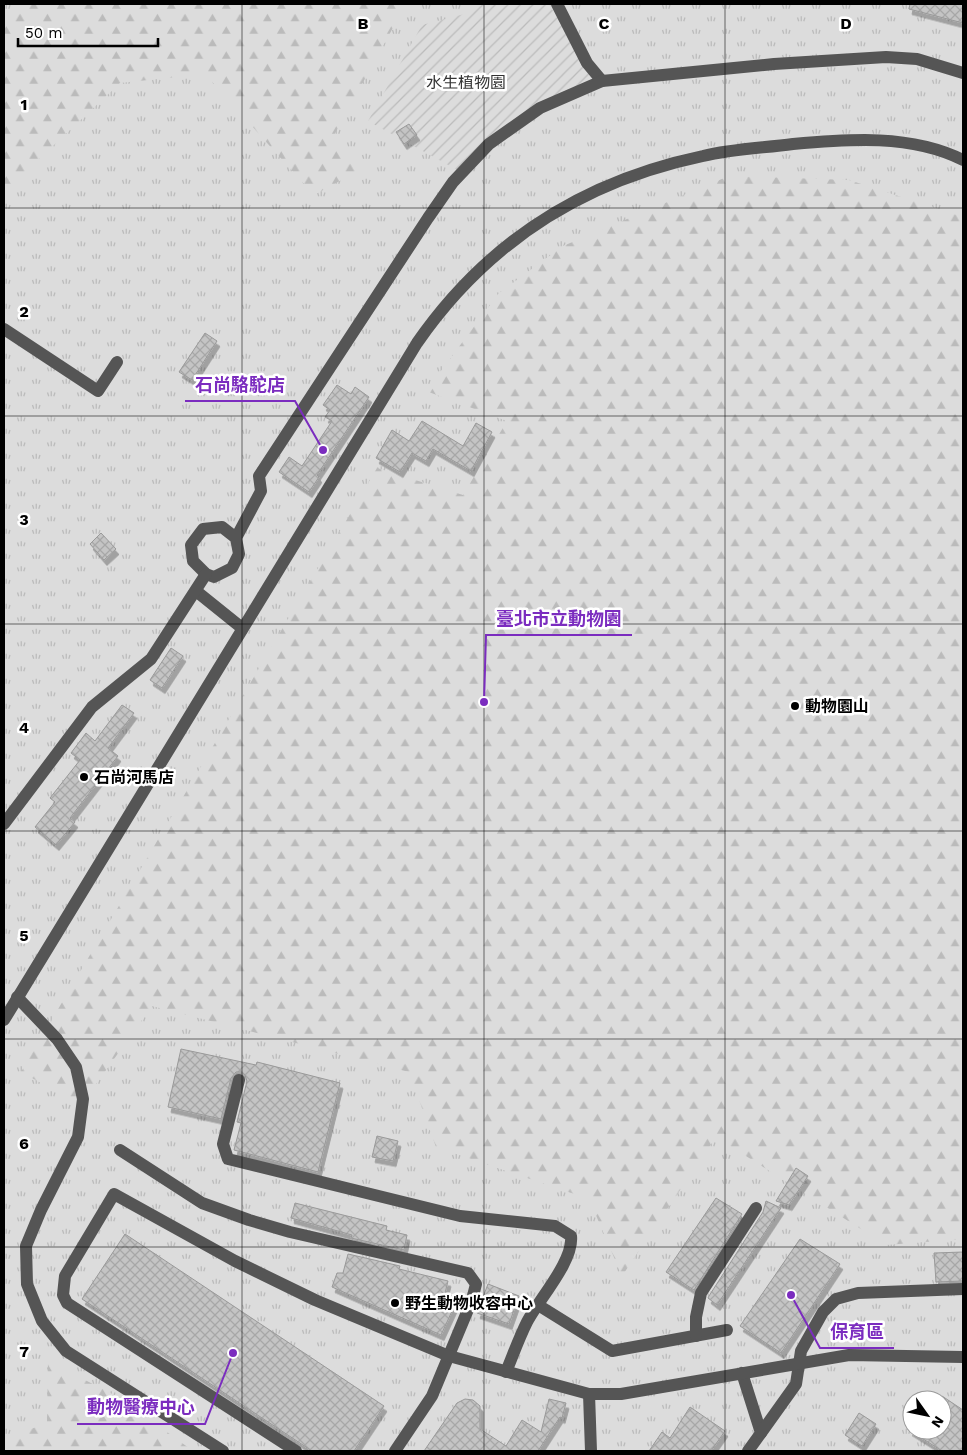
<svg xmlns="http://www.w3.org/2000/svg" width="967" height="1455" font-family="'Work Sans','Noto Sans TC',sans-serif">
<defs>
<pattern id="grass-tufts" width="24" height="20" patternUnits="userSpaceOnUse" patternTransform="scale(1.25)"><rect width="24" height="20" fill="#dcdcdc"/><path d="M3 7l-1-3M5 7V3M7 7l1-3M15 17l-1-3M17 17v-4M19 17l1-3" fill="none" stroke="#bbb"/></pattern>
<pattern id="forest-firs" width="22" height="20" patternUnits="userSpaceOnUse" patternTransform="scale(1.25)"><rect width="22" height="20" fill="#dcdcdc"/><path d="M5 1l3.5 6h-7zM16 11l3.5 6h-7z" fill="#bbb"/></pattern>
<pattern id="garden-furrows" width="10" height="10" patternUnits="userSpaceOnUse" patternTransform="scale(1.25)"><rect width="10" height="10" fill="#dcdcdc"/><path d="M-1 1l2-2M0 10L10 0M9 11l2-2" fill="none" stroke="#bbb"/></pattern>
<pattern id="building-cross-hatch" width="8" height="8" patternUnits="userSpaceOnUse" patternTransform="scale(1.25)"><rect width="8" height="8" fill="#c4c4c4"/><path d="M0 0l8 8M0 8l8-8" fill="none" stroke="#a7a7a7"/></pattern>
<filter id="shadow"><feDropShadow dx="3" dy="5.5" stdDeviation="0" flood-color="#0004"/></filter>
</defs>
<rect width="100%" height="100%" fill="#fff"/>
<path fill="url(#grass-tufts)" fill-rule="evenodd" d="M 4,4 L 963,4 L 963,1451 L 4,1451 ZM 912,1400 L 942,1400 L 942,1430 L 912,1430 Z"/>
<g fill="url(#forest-firs)">
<path d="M 27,4 L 406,4 L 333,137 L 360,170 L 314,195 L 205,74 L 120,83 L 4,192 L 4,17 Z"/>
<path d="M 729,176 L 849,180 L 963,217 L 963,1239 L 886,1245 L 716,1137 L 622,1276 L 589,1199 L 436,1147 L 409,1072 L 152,1006 L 81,1105 L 21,1072 L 377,468 L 463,495 L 507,421 L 426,391 L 499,293 L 563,246 Z"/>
<path d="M 48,1361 L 122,1399 L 193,1451 L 4,1451 L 4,1439 L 47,1423 Z"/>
</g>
<path fill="url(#garden-furrows)" d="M 478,4 L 549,4 L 594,80 L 523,121 L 461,172 L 368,121 L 422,25 L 472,12 Z"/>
<g fill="url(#building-cross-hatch)" stroke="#999" filter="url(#shadow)">
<path d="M 910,4 L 963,4 L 963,23 L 909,9 Z"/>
<path d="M 409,124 L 417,135 L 404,144 L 396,132 Z"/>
<path d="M 205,333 L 217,341 L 192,380 L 179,372 Z"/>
<path d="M 337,385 L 351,394 L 355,387 L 369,397 L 317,475 L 319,477 L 309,492 L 279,472 L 289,457 L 302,466 L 332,421 L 325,417 L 330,410 L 323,405 Z"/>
<path d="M 422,421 L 463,446 L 476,423 L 492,432 L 471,471 L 433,449 L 426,461 L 412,453 L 400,472 L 376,458 L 392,430 L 409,441 Z"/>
<path d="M 101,533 L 116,549 L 104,560 L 90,544 Z"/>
<path d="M 171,648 L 183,656 L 162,688 L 150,680 Z"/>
<path d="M 122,705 L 134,713 L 108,748 L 118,756 L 70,818 L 75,822 L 56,845 L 35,827 L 55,802 L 50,798 L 80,760 L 71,753 L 86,733 L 95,741 Z"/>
<path d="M 181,1049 L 256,1065 L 257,1062 L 340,1083 L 318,1172 L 234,1150 L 241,1123 L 237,1122 L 247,1081 L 245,1075 L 241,1072 L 236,1072 L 231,1078 L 221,1119 L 168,1107 Z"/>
<path d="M 377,1136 L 398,1141 L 393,1161 L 372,1157 Z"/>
<path d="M 796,1168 L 808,1176 L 789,1205 L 776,1201 Z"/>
<path d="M 716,1198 L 742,1214 L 694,1290 L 666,1272 Z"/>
<path d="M 766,1201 L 781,1208 L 717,1305 L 708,1298 L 709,1296 L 763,1212 Z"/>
<path d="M 295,1203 L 387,1226 L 386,1230 L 407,1235 L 404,1250 L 351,1238 L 352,1235 L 291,1218 Z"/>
<path d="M 125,1234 L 384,1406 L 354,1451 L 312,1451 L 82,1299 Z"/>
<path d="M 800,1239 L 840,1264 L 781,1353 L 740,1326 Z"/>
<path d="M 963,1252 L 963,1281 L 936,1282 L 934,1253 Z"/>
<path d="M 348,1254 L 400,1266 L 399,1269 L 448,1281 L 445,1293 L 458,1298 L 441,1335 L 332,1287 L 337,1273 L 343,1273 Z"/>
<path d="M 488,1284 L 519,1296 L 509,1324 L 477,1313 Z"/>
<path d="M 942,1396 L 963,1410 L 963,1451 L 942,1451 L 909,1430 L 942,1430 Z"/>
<path d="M 465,1399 L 473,1400 L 480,1406 L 480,1429 L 506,1446 L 522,1420 L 541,1432 L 549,1399 L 566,1403 L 562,1418 L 560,1417 L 538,1451 L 424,1451 L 457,1403 Z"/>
<path d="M 690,1407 L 725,1431 L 711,1451 L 649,1451 L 662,1432 L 670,1438 Z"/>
<path d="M 859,1413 L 876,1424 L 862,1446 L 845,1435 Z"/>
</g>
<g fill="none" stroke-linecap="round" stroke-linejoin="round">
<g stroke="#555" stroke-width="12">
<path d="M 557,4 L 587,63 L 602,81"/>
<path d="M 4,329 L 98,391 L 117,362"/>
<path d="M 236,538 L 222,527 L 203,529 L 191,545 L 193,561 L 206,574 L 214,577 L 232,568 L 239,554 L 236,538 L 261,491 L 259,476 L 428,218 L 453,182 L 489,144 L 540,108 L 602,81 L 774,64 L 886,57 L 917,59 L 963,73"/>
<path d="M 196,591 L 242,628"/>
<path d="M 4,824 L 92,707 L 151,659 L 206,574"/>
<path d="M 17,997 L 57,1039 L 76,1067 L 83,1099 L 78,1137 L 41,1210 L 26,1246 L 27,1284 L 42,1321 L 66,1351 L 223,1451"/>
<path d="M 4,1020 L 417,343 C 487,242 583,181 703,156 C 732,149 763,148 793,144 C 849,139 911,134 963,160"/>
<path d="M 239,1080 L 223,1144 L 228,1159 L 460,1216 L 555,1226 L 571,1236 C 574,1261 539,1299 527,1322 C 519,1338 513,1355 506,1372"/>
<path d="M 120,1150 L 202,1203 L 249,1220 L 290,1232 L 468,1273 L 476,1284 L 472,1300 L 432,1396 L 395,1451"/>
<path d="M 538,1305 L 612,1351 L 727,1330"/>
<path d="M 696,1336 L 696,1317 L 701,1293 L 756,1208"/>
<path d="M 742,1373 L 761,1433 L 748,1451"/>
<path d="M 589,1394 L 591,1451"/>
<path d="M 761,1433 L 796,1384 L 801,1351 L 823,1312 L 836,1299 L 858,1293 L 963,1289"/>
<path d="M 296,1451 L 67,1303 L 63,1295 L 65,1276 L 114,1194 L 235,1261 L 315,1300 L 449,1356 L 589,1394 L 621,1394 L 849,1355 L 963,1357"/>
</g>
</g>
<path fill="none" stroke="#000" stroke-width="1" stroke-opacity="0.55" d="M 242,4 L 242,1451M 484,4 L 484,1451M 725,4 L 725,1451M 4,208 L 963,208M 4,416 L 963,416M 4,624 L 963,624M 4,831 L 963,831M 4,1039 L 963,1039M 4,1247 L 963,1247"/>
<g fill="#000" stroke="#fff" stroke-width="2">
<circle cx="795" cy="706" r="5"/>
<circle cx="84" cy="777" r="5"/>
<circle cx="395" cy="1303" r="5"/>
</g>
<g text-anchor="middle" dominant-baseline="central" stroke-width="5" stroke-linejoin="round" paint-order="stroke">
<g font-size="16" fill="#333" stroke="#fff">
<text x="466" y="82">水生植物園</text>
</g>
<g font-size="16" font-weight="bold" fill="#000" stroke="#fff" text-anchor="start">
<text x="805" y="706">動物園山</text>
<text x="94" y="777">石尚河馬店</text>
<text x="405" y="1303">野生動物收容中心</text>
</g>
</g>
<g font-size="16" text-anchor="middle" font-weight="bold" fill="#000" stroke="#fff" stroke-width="5" stroke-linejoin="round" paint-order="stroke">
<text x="363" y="29">B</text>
<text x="604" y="29">C</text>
<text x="846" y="29">D</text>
<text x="24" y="110">1</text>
<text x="24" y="317">2</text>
<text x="24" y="525">3</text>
<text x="24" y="733">4</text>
<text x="24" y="941">5</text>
<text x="24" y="1149">6</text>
<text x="24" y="1357">7</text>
</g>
<path fill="none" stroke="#7b2cbf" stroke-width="2" d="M323 450L295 401H185M484 702L486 635H632M791 1295L820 1348H894M233 1353L205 1424H77"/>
<g fill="#7b2cbf" stroke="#fff" stroke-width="2">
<circle cx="323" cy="450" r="5"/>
<circle cx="484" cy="702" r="5"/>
<circle cx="791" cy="1295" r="5"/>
<circle cx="233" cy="1353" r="5"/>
</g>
<g font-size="18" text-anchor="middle" font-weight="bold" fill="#7b2cbf" stroke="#fff" stroke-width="5" stroke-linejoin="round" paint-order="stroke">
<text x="240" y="391">石尚駱駝店</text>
<text x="559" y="625">臺北市立動物園</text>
<text x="857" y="1338">保育區</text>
<text x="141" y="1413">動物醫療中心</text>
</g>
<rect width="967" height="1455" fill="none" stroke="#000000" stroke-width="10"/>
<g transform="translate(927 1415) rotate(123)"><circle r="24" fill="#ffffff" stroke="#999999"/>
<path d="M0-4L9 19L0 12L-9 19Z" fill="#000000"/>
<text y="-8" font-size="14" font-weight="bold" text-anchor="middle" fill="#000000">N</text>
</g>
<path d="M18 38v8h140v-8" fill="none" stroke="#000000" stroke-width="2.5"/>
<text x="25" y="38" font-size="15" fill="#000000" stroke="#ffffff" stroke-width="4" paint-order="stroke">50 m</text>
</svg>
